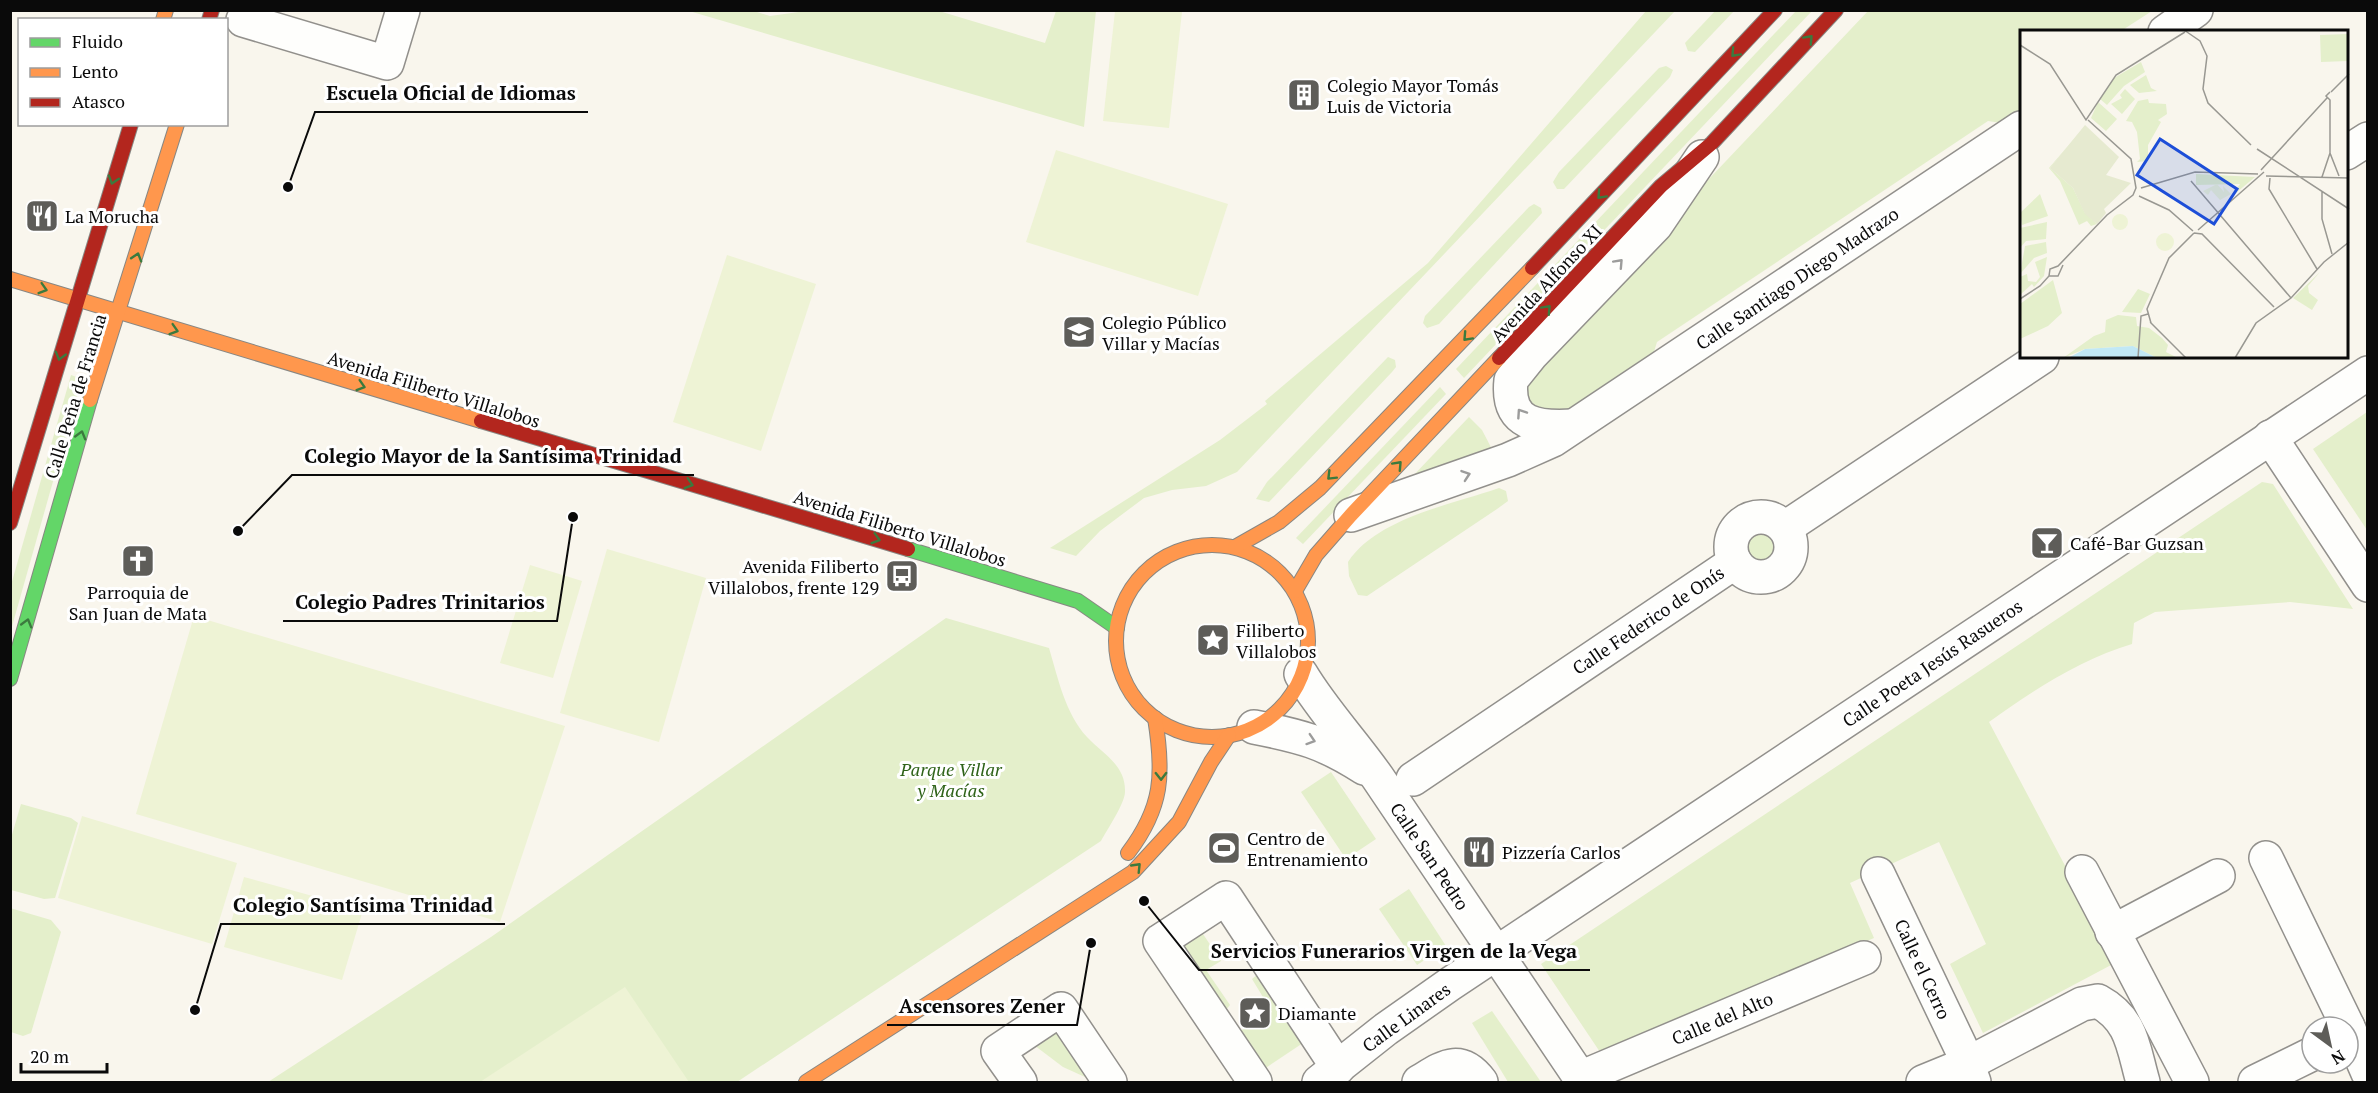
<svg xmlns="http://www.w3.org/2000/svg" width="2378" height="1093" font-family="'PT Serif',serif">
<rect width="100%" height="100%" fill="#f9f6ed"/>
<g fill="#e4efcb">
<path d="M 813,10 L 939,11 L 1045,43 L 1056,11 L 1096,11 L 1084,127 L 689,11 L 754,11 L 770,16 Z"/>
<path d="M 1716,10 L 1734,11 L 1695,52 L 1688,51 L 1685,43 Z"/>
<path d="M 1646,11 L 1675,11 L 1237,472 L 1206,486 L 1172,490 L 1144,498 L 1100,531 L 1076,556 L 1050,548 L 1220,440 L 1267,404 L 1265,401 L 1428,263 Z"/>
<path d="M 1796,11 L 1812,11 L 1464,378 L 1456,369 Z"/>
<path d="M 1868,11 L 2152,11 L 2121,31 L 2021,32 L 2021,110 L 2001,123 L 1988,121 L 1657,342 L 1653,355 L 1565,414 L 1535,412 L 1522,388 L 1527,371 Z"/>
<path d="M 1666,66 L 1673,70 L 1670,77 L 1564,189 L 1557,189 L 1553,182 L 1559,172 L 1659,68 Z"/>
<path d="M 1534,204 L 1541,208 L 1542,213 L 1439,324 L 1427,328 L 1423,323 L 1425,316 L 1529,207 Z"/>
<path d="M 1388,357 L 1395,360 L 1396,367 L 1392,372 L 1269,502 L 1256,499 L 1267,482 Z"/>
<path d="M 71,375 L 82,379 L 11,630 L 11,585 Z"/>
<path d="M 1440,387 L 1446,394 L 1303,544 L 1296,538 Z"/>
<path d="M 2367,412 L 2367,530 L 2313,449 Z"/>
<path d="M 1469,417 L 1482,430 L 1495,455 L 1412,477 Z"/>
<path d="M 2262,482 L 2273,484 L 2353,609 L 2290,602 L 2155,612 L 2134,623 L 2132,644 C 2081,659 2032,691 1989,722 L 2070,875 L 2066,879 L 2113,964 L 1983,1033 L 1950,964 L 1986,944 L 1939,842 L 1850,883 L 1874,938 L 1602,1055 L 1541,964 Z"/>
<path d="M 1499,488 L 1506,491 L 1508,501 L 1497,509 L 1367,596 L 1358,595 L 1349,576 L 1348,562 C 1377,518 1450,505 1499,488 Z"/>
<circle cx="1761" cy="548" r="19"/>
<path d="M 946,618 L 1049,648 C 1058,678 1065,713 1087,737 C 1103,754 1126,765 1125,792 C 1125,803 1107,830 1101,841 L 737,1082 L 268,1082 L 491,937 Z"/>
<path d="M 1331,772 L 1376,839 L 1346,859 L 1301,792 Z"/>
<path d="M 21,804 L 71,818 L 78,823 L 55,898 L 44,899 L 11,890 L 11,838 Z"/>
<path d="M 1409,889 L 1446,946 L 1417,965 L 1379,909 Z"/>
<path d="M 10,908 L 51,920 L 61,932 L 31,1033 L 23,1036 L 11,1032 Z"/>
<path d="M 1197,925 L 1221,961 L 1206,970 L 1230,1005 L 1225,1011 L 1173,940 Z"/>
<path d="M 1258,974 L 1303,1043 L 1261,1071 L 1237,1031 L 1245,1029 L 1272,1012 L 1252,979 Z"/>
<path d="M 1492,1011 L 1541,1082 L 1508,1082 L 1472,1023 Z"/>
<path d="M 1056,1020 L 1096,1082 L 1063,1067 L 1026,1039 Z"/>
</g>
<g fill="#eef3d5">
<path d="M 1168,10 L 1182,12 L 1169,128 L 1103,121 L 1115,11 Z"/>
<path d="M 1056,150 L 1228,204 L 1198,296 L 1026,242 Z"/>
<path d="M 727,255 L 816,284 L 761,451 L 673,422 Z"/>
<path d="M 607,549 L 706,578 L 659,742 L 560,713 Z"/>
<path d="M 530,565 L 582,581 L 553,678 L 500,663 Z"/>
<path d="M 194,616 L 565,726 L 500,922 L 136,814 Z"/>
<path d="M 82,816 L 237,863 L 212,944 L 58,898 Z"/>
<path d="M 244,877 L 363,910 L 342,980 L 224,947 Z"/>
<path d="M 625,987 L 689,1082 L 480,1082 Z"/>
</g>
<g fill="none" stroke-linecap="round" stroke-linejoin="round">
<defs>
<g id="street">
<path d="M 243,20 L 387,63 L 403,10"/>
<path d="M 2165,32 L 2196,10"/>
<path d="M 2346,153 L 2368,139"/>
<path d="M 1573,426 C 1539,428 1506,426 1511,380 L 1532,354 L 1656,225 L 1702,157"/>
<path d="M 2270,437 L 2368,585"/>
<path d="M 1351,515 L 1508,460 L 1553,440 L 2021,128"/>
<circle cx="1761" cy="547" r="30"/>
<path d="M 1785,528 L 2042,357"/>
<path d="M 1301,674 C 1323,711 1353,742 1378,778 L 1583,1082"/>
<path d="M 1254,727 C 1300,736 1324,742 1364,768"/>
<path d="M 1413,779 L 1735,562"/>
<path d="M 2266,858 L 2348,1027"/>
<path d="M 2082,872 L 2192,1082"/>
<path d="M 1878,874 L 1962,1050 L 1974,1082"/>
<path d="M 2112,932 L 2218,876"/>
<path d="M 2348,1027 L 2368,1073"/>
<path d="M 1580,1078 L 1864,958"/>
<path d="M 1020,1082 L 998,1051 L 1061,1009 L 1110,1082"/>
<path d="M 1255,1082 L 1160,941 L 1226,898 L 1338,1068"/>
<path d="M 1319,1082 L 1386,1029 L 1450,984 L 2368,373"/>
<path d="M 1419,1082 C 1444,1067 1460,1054 1481,1082"/>
<path d="M 1923,1082 L 1967,1064 L 2082,1004 L 2098,1001 C 2133,1020 2133,1048 2143,1082"/>
<path d="M 2255,1082 L 2312,1054"/>
</g>
<g id="fast">
<path d="M 908,549 L 1078,601 L 1117,628"/>
<path d="M 10,679 L 90,400"/>
</g>
<g id="slow">
<path d="M 163,20 L 166,10"/>
<path d="M 10,279 L 481,421"/>
<path d="M 90,400 L 177,124"/>
<circle cx="1212" cy="641" r="96"/>
<path d="M 1235,547 L 1279,522 L 1320,488 L 1532,268"/>
<path d="M 1295,591 L 1316,555 L 1351,515 L 1499,358"/>
<path d="M 1128,853 C 1163,807 1164,774 1155,718"/>
<path d="M 806,1082 L 1133,872 L 1179,822 L 1211,762 L 1229,735"/>
</g>
<g id="jam">
<path d="M 209,20 L 212,10"/>
<path d="M 1532,268 L 1775,10"/>
<path d="M 1499,358 L 1661,186 L 1712,143 L 1836,10"/>
<path d="M 481,421 L 908,549"/>
<path d="M 10,523 L 131,124"/>
</g>
</defs>
<use href="#street" stroke="#92908c" stroke-width="36"/>
<use href="#fast" stroke="#888783" stroke-width="16"/>
<use href="#slow" stroke="#888783" stroke-width="16"/>
<use href="#jam" stroke="#888783" stroke-width="16"/>
<use href="#street" stroke="#fefefc" stroke-width="33"/>
<use href="#fast" stroke="#63d668" stroke-width="14"/>
<use href="#slow" stroke="#ff974d" stroke-width="14"/>
<use href="#jam" stroke="#b3261e" stroke-width="14"/>
</g>
<defs><path id="oneway-chevron" d="M-2-3.5L2.5 0L-2 3.5" fill="none" stroke-width="1.6" stroke-linecap="round" stroke-linejoin="round" transform="scale(1.5)"/></defs>
<g stroke="#3b7a3e">
<use href="#oneway-chevron" transform="translate(1809 39) rotate(-47)"/>
<use href="#oneway-chevron" transform="translate(1735 53) rotate(133)"/>
<use href="#oneway-chevron" transform="translate(113 180) rotate(107)"/>
<use href="#oneway-chevron" transform="translate(1601 195) rotate(133)"/>
<use href="#oneway-chevron" transform="translate(137 257) rotate(-73)"/>
<use href="#oneway-chevron" transform="translate(43 289) rotate(17)"/>
<use href="#oneway-chevron" transform="translate(1547 309) rotate(-47)"/>
<use href="#oneway-chevron" transform="translate(174 330) rotate(17)"/>
<use href="#oneway-chevron" transform="translate(1467 337) rotate(133)"/>
<use href="#oneway-chevron" transform="translate(60 356) rotate(106)"/>
<use href="#oneway-chevron" transform="translate(361 386) rotate(17)"/>
<use href="#oneway-chevron" transform="translate(81 435) rotate(-74)"/>
<use href="#oneway-chevron" transform="translate(1398 465) rotate(-47)"/>
<use href="#oneway-chevron" transform="translate(1331 476) rotate(135)"/>
<use href="#oneway-chevron" transform="translate(689 484) rotate(17)"/>
<use href="#oneway-chevron" transform="translate(876 539) rotate(16)"/>
<use href="#oneway-chevron" transform="translate(27 623) rotate(-74)"/>
<use href="#oneway-chevron" transform="translate(1161 776) rotate(89)"/>
<use href="#oneway-chevron" transform="translate(1137 867) rotate(-46)"/>
</g>
<g stroke="#9c9c9b">
<use href="#oneway-chevron" transform="translate(1619 263) rotate(-47)"/>
<use href="#oneway-chevron" transform="translate(1521 413) rotate(-124)"/>
<use href="#oneway-chevron" transform="translate(1466 475) rotate(-19)"/>
<use href="#oneway-chevron" transform="translate(1311 740) rotate(18)"/>
</g>
<defs>
<symbol id="building-square" viewBox="-11 -11 22 22"><rect x="-9" y="-9" width="18" height="18" rx="4" fill="#5e5d59" stroke="#fff"/><path d="M-4-6H4V6H1V3H-1V6H-4ZM-2.5-4.3h1.7v1.8h-1.7ZM.8-4.3h1.7v1.8H.8ZM-2.5-1h1.7V.8h-1.7ZM.8-1h1.7V.8H.8Z" fill="#fff"/></symbol>
<symbol id="restaurant-square" viewBox="-11 -11 22 22"><rect x="-9" y="-9" width="18" height="18" rx="4" fill="#5e5d59" stroke="#fff"/><path d="M-5-6h1v4h1v-4h1v4h1v-4h1v5L-1.5 .5V6h-2V.5L-5-1ZM5-6V6H3V1.5H1.5Q1.5-4 5-6Z" fill="#fff"/></symbol>
<symbol id="school-square" viewBox="-11 -11 22 22"><rect x="-9" y="-9" width="18" height="18" rx="4" fill="#5e5d59" stroke="#fff"/><path d="M0-5L7-2L0 1L-7-2ZM-4 1L0 2.5L4 1V4Q0 6-4 4Z" fill="#fff"/></symbol>
<symbol id="bar-square" viewBox="-11 -11 22 22"><rect x="-9" y="-9" width="18" height="18" rx="4" fill="#5e5d59" stroke="#fff"/><path d="M-6-5H6L.8 .8V4.5H3.5V6h-7V4.5H-.8V.8Z" fill="#fff"/></symbol>
<symbol id="church-square" viewBox="-11 -11 22 22"><rect x="-9" y="-9" width="18" height="18" rx="4" fill="#5e5d59" stroke="#fff"/><path d="M-1.2-6h2.4v3.5h3.3v2.4h-3.3V6h-2.4V-.1h-3.3v-2.4h3.3Z" fill="#fff"/></symbol>
<symbol id="bus-square" viewBox="-11 -11 22 22"><rect x="-9" y="-9" width="18" height="18" rx="4" fill="#5e5d59" stroke="#fff"/><path d="M-5-6H5V4H4V6H2V4H-2V6H-4V4H-5ZM-3.5-4V0h7V-4ZM-3.5 1.2v1.5H-2V1.2ZM2 1.2v1.5H3.5V1.2Z" fill="#fff"/></symbol>
<symbol id="sight-square" viewBox="-11 -11 22 22"><rect x="-9" y="-9" width="18" height="18" rx="4" fill="#5e5d59" stroke="#fff"/><path d="M0-6L1.8-2.2L6-1.7L2.9 1.2L3.7 5.4L0 3.3L-3.7 5.4L-2.9 1.2L-6-1.7L-1.8-2.2Z" fill="#fff"/></symbol>
<symbol id="stadium-square" viewBox="-11 -11 22 22"><rect x="-9" y="-9" width="18" height="18" rx="4" fill="#5e5d59" stroke="#fff"/><path d="M0-5a6.5 5 0 1 0 0 10a6.5 5 0 1 0 0-10ZM-3.5-1.8h7v3.6h-7Z" fill="#fff"/></symbol>
</defs>
<g fill-rule="evenodd">
<use href="#building-square" x="1285" y="76" width="38" height="38"/>
<use href="#restaurant-square" x="23" y="197" width="38" height="38"/>
<use href="#school-square" x="1060" y="313" width="38" height="38"/>
<use href="#bar-square" x="2028" y="524" width="38" height="38"/>
<use href="#church-square" x="119" y="542" width="38" height="38"/>
<use href="#bus-square" x="883" y="557" width="38" height="38"/>
<use href="#sight-square" x="1194" y="621" width="38" height="38"/>
<use href="#stadium-square" x="1205" y="829" width="38" height="38"/>
<use href="#restaurant-square" x="1460" y="833" width="38" height="38"/>
<use href="#sight-square" x="1236" y="994" width="38" height="38"/>
</g>
<g text-anchor="middle" dominant-baseline="central" stroke-width="6" stroke-linejoin="round" paint-order="stroke">
<g font-size="18" fill="#0a0a0a" stroke="#fff" text-anchor="start">
<text x="1327" y="85">Colegio Mayor Tomás<tspan x="1327" dy="21">Luis de Victoria</tspan></text>
<text x="65" y="216">La Morucha</text>
<text x="1102" y="322">Colegio Público<tspan x="1102" dy="21">Villar y Macías</tspan></text>
<text x="2070" y="543">Café-Bar Guzsan</text>
<text x="879" y="566" text-anchor="end">Avenida Filiberto<tspan x="879" dy="21">Villalobos, frente 129</tspan></text>
<text x="138" y="592" text-anchor="middle">Parroquia de<tspan x="138" dy="21">San Juan de Mata</tspan></text>
<text x="1236" y="630">Filiberto<tspan x="1236" dy="21">Villalobos</tspan></text>
<text x="1247" y="838">Centro de<tspan x="1247" dy="21">Entrenamiento</tspan></text>
<text x="1502" y="852">Pizzería Carlos</text>
<text x="1278" y="1013">Diamante</text>
</g>
<g font-size="18" fill="#0a0a0a" stroke="#fff">
<text transform="translate(1797 278) rotate(-34)">Calle Santiago Diego Madrazo</text>
<text transform="translate(1546 283) rotate(-47)">Avenida Alfonso XI</text>
<text transform="translate(434 389) rotate(17)">Avenida Filiberto Villalobos</text>
<text transform="translate(75 396) rotate(-73)">Calle Peña de Francia</text>
<text transform="translate(900 528) rotate(17)">Avenida Filiberto Villalobos</text>
<text transform="translate(1648 620) rotate(-34)">Calle Federico de Onís</text>
<text transform="translate(1932 663) rotate(-34)">Calle Poeta Jesús Rasueros</text>
<text transform="translate(1430 856) rotate(56)">Calle San Pedro</text>
<text transform="translate(1923 969) rotate(65)">Calle el Cerro</text>
<text transform="translate(1406 1017) rotate(-36)">Calle Linares</text>
<text transform="translate(1722 1018) rotate(-23)">Calle del Alto</text>
</g>
<g font-size="18" font-style="italic" fill="#2f6319" stroke="#fff">
<text x="951" y="769">Parque Villar<tspan x="951" dy="21">y Macías</tspan></text>
</g>
</g>
<g transform="translate(2020 30)">
<rect width="328" height="328" fill="#f9f6ed"/>
<path d="M 327,4 L 328,31 L 301,32 L 300,5 ZM 121,32 L 125,42 L 104,56 L 87,75 L 80,69 L 94,48 ZM 126,45 L 131,58 L 137,61 L 119,63 L 110,55 ZM 105,59 L 115,69 L 102,84 L 91,74 L 102,68 L 100,65 ZM 128,69 L 129,73 L 146,74 L 147,84 L 138,90 L 141,92 L 128,115 L 128,131 L 117,132 L 120,129 L 117,102 L 112,92 L 106,91 L 118,71 ZM 78,72 L 97,89 L 86,101 L 71,88 ZM 66,95 L 30,138 L 53,158 L 65,183 L 77,194 L 71,196 L 67,191 L 59,195 L 40,151 L 29,138 ZM 176,144 L 235,147 L 210,168 L 220,154 L 176,155 ZM 20,164 L 28,186 L 2,195 L 0,183 ZM 27,192 L 26,209 L 6,211 L 0,218 L 0,198 ZM 26,212 L 27,223 L 14,228 L 0,244 L 5,216 ZM 27,227 L 24,246 L 14,257 L 12,254 L 0,265 L 0,247 L 7,244 L 8,251 L 16,252 L 20,247 L 15,232 ZM 300,242 L 288,256 L 289,263 L 298,270 L 292,280 L 273,268 ZM 33,250 L 42,283 L 28,296 L 0,309 L 0,274 ZM 118,259 L 130,264 L 121,283 L 102,282 ZM 98,285 L 116,287 L 117,296 L 129,298 L 142,308 L 148,315 L 146,322 L 158,328 L 137,328 L 113,316 L 65,319 L 43,328 L 74,306 L 85,302 L 86,290 Z" fill="#e4efcb"/>
<path d="M 65,95 L 99,127 L 86,145 L 111,153 L 84,179 L 86,183 L 77,194 L 65,184 L 53,158 L 30,138 Z" fill="#e6ead0"/>
<path d="M 197,154 L 204,162 L 203,156 L 211,164 L 200,170 L 191,160 L 188,165 L 183,161 ZM92 192a8 8 0 1 1 16 0a8 8 0 1 1-16 0ZM136 212a9 9 0 1 1 18 0a9 9 0 1 1-18 0Z" fill="#eef3d5"/>
<path d="M 113,316 L 137,328 L 48,328 L 65,319 Z" fill="#c1e8f5"/>
<path fill="none" stroke="#999892" stroke-width="1.5" d="M 164,0 L 180,11 L 187,26 L 183,59 L 188,73 L 231,115M 0,15 L 30,34 L 66,90 L 96,45 L 165,2M 310,62 L 306,66 L 310,70 L 310,123 L 319,146M 311,62 L 329,44M 237,119 L 329,179M 241,140 L 307,68M 246,146 L 329,148M 302,147 L 310,123M 250,148 L 249,159 L 297,239M 171,151 L 271,268M 121,158 L 175,142 L 238,144M 302,162 L 302,189 L 312,224M 119,166 L 149,180 L 173,201M 178,200 L 244,142M 174,203 L 182,204 L 254,277M 29,246 L 38,246 L 43,235M 0,269 L 20,256 L 29,246 L 30,239 L 38,236 L 87,185 L 113,165 L 116,158 L 111,129 L 68,90M 130,292 L 166,328M 131,293 L 127,279 L 149,228 L 174,203M 118,328 L 121,286 L 128,284M 215,328 L 236,293 L 271,268 L 304,232 L 329,212"/>
<path fill="#1d4ed8" fill-opacity="0.15" stroke="#1d4ed8" stroke-width="3" d="M 140,109 L 217,159 L 194,194 L 117,145 Z"/>
<rect width="328" height="328" fill="none" stroke="#0a0a0a" stroke-width="3"/>
</g>
<path fill="none" stroke="#0a0a0a" stroke-width="2" d="M288 187L315 112H588M238 531L292 475H694M573 517L557 621H283M195 1010L221 924H505M1144 901L1199 970H1590M1091 943L1077 1025H887"/>
<g fill="#0a0a0a" stroke="#fff" stroke-width="2">
<circle cx="288" cy="187" r="6"/>
<circle cx="238" cy="531" r="6"/>
<circle cx="573" cy="517" r="6"/>
<circle cx="195" cy="1010" r="6"/>
<circle cx="1144" cy="901" r="6"/>
<circle cx="1091" cy="943" r="6"/>
</g>
<g font-size="20" text-anchor="middle" font-weight="bold" fill="#0a0a0a" stroke="#fff" stroke-width="6" stroke-linejoin="round" paint-order="stroke">
<text x="451" y="100">Escuela Oficial de Idiomas</text>
<text x="493" y="463">Colegio Mayor de la Santísima Trinidad</text>
<text x="420" y="609">Colegio Padres Trinitarios</text>
<text x="363" y="912">Colegio Santísima Trinidad</text>
<text x="1394" y="958">Servicios Funerarios Virgen de la Vega</text>
<text x="982" y="1013">Ascensores Zener</text>
</g>
<rect width="2378" height="1093" fill="none" stroke="#0a0a0a" stroke-width="24"/>
<rect x="18" y="18" width="210" height="108" fill="#ffffff" stroke="#9d9d9d" stroke-width="1.5"/>
<rect x="30" y="38" width="30" height="9" fill="#63d668" stroke="#9d9d9d" stroke-width="1.5"/>
<text x="72" y="48" font-size="18" fill="#0a0a0a">Fluido</text>
<rect x="30" y="68" width="30" height="9" fill="#ff974d" stroke="#9d9d9d" stroke-width="1.5"/>
<text x="72" y="78" font-size="18" fill="#0a0a0a">Lento</text>
<rect x="30" y="98" width="30" height="9" fill="#b3261e" stroke="#9d9d9d" stroke-width="1.5"/>
<text x="72" y="108" font-size="18" fill="#0a0a0a">Atasco</text>
<g transform="translate(2330 1045) rotate(147)"><circle r="28" fill="#ffffff" stroke="#9d9d9d" stroke-width="1.5"/>
<path d="M0-4.5L10 22L0 15L-10 22Z" fill="#5e5d59"/>
<text y="-9" font-size="16" font-weight="bold" text-anchor="middle" fill="#0a0a0a">N</text>
</g>
<path d="M21 1063v9h86v-9" fill="none" stroke="#0a0a0a" stroke-width="3"/>
<text x="30" y="1063" font-size="18" fill="#0a0a0a" stroke="#ffffff" stroke-width="4.5" paint-order="stroke">20 m</text>
</svg>
